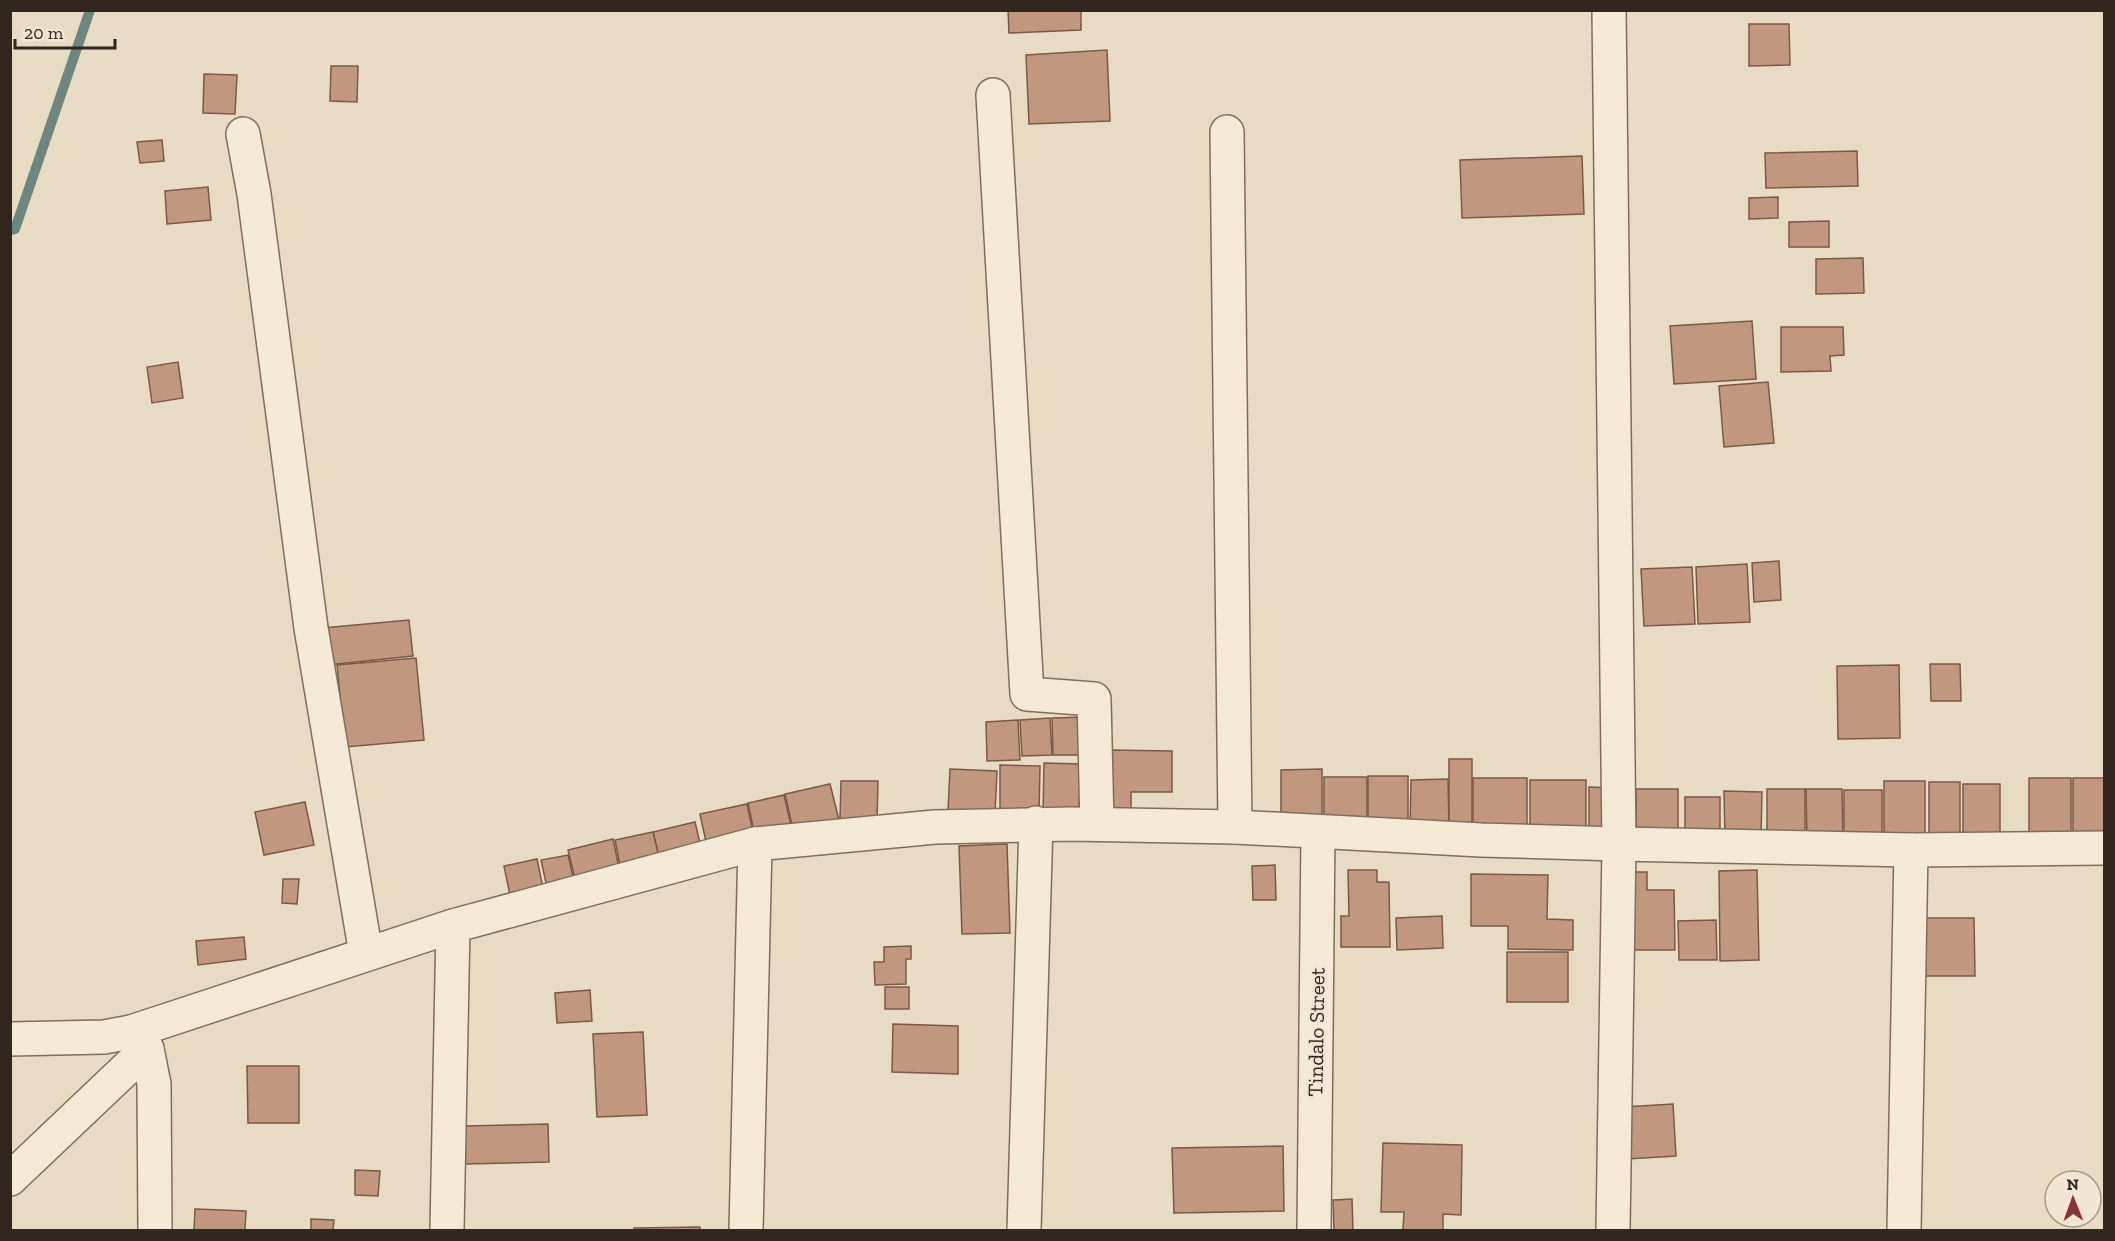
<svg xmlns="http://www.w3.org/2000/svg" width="2115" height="1241" font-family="'Zilla Slab',serif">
<rect width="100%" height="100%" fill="#e7dbc3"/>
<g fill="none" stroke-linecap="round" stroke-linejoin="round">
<path stroke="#6d8780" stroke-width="10" d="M 10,230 L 15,229 L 90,10"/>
</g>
<g fill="#c1987d" stroke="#7b5945" stroke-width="1.5">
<path d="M 1008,10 L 1081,10 L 1081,30 L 1009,33 Z"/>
<path d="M 1749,24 L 1789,24 L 1790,65 L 1749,66 Z"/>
<path d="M 1107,50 L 1110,121 L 1029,124 L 1026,55 Z"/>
<path d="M 331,66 L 358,66 L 357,102 L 330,101 Z"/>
<path d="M 204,74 L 237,75 L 235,114 L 203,113 Z"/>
<path d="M 162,140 L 164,161 L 140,163 L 137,142 Z"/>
<path d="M 1857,151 L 1858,186 L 1766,188 L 1765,153 Z"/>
<path d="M 1582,156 L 1584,214 L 1462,218 L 1460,160 Z"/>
<path d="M 208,187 L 211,220 L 167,224 L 165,191 Z"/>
<path d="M 1778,197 L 1778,218 L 1749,219 L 1749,198 Z"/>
<path d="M 1829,221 L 1829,247 L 1789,247 L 1789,222 Z"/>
<path d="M 1863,258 L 1864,293 L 1816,294 L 1816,259 Z"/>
<path d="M 1752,321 L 1756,379 L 1674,384 L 1670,326 Z"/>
<path d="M 1781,327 L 1843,327 L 1844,355 L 1830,356 L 1831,371 L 1781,372 Z"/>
<path d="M 178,362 L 183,398 L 152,403 L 147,367 Z"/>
<path d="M 1768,382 L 1774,443 L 1724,447 L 1719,386 Z"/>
<path d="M 1779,561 L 1781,600 L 1754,602 L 1752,563 Z"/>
<path d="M 1747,564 L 1750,622 L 1698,624 L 1696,567 Z"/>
<path d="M 1692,567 L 1695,624 L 1644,626 L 1641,569 Z"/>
<path d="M 409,620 L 413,656 L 327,665 L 323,628 Z"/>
<path d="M 416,658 L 424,740 L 345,747 L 337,665 Z"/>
<path d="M 1930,664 L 1960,664 L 1961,701 L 1931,701 Z"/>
<path d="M 1899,665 L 1900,738 L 1838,739 L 1837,666 Z"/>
<path d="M 1086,717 L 1087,755 L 1053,755 L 1052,718 Z"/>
<path d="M 1050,718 L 1052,755 L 1022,756 L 1020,720 Z"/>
<path d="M 1018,720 L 1020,760 L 987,761 L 986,722 Z"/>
<path d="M 1108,750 L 1172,751 L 1172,792 L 1131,792 L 1131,816 L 1108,816 Z"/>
<rect x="1449" y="759" width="23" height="75"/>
<path d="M 1044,763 L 1080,764 L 1079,816 L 1043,815 Z"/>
<path d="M 1000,765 L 1040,766 L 1039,815 L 1000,815 Z"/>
<path d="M 950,769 L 997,771 L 995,813 L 948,811 Z"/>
<path d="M 1322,769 L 1322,826 L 1281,827 L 1281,770 Z"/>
<rect x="1368" y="776" width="40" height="54"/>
<path d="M 1324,777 L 1367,777 L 1367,828 L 1324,829 Z"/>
<rect x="1473" y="778" width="54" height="59"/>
<rect x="2029" y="778" width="42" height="60"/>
<rect x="2073" y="778" width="31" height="60"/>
<path d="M 1448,779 L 1449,827 L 1410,827 L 1411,780 Z"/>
<rect x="1530" y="780" width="56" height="58"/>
<path d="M 841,781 L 878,781 L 877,820 L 840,820 Z"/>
<rect x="1884" y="781" width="41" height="62"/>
<rect x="1929" y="782" width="31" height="61"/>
<path d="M 830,784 L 840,824 L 794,834 L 785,794 Z"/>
<rect x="1963" y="784" width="37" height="56"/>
<path d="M 1589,787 L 1615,788 L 1615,831 L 1589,832 Z"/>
<rect x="1636" y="789" width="42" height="48"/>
<rect x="1767" y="789" width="38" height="51"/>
<path d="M 1806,789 L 1842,789 L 1843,841 L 1807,841 Z"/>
<rect x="1844" y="790" width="38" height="47"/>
<path d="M 1724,791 L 1762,792 L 1761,837 L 1725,838 Z"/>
<path d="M 784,795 L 793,834 L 756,842 L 748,803 Z"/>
<rect x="1685" y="797" width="35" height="36"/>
<path d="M 305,802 L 314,845 L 264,855 L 255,812 Z"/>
<path d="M 747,804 L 755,841 L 708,851 L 700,814 Z"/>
<path d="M 695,822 L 702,852 L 660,861 L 653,832 Z"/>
<path d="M 653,832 L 660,862 L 621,871 L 615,840 Z"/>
<path d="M 613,839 L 620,873 L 576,883 L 568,850 Z"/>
<path d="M 1007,844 L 1010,933 L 962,934 L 959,846 Z"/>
<path d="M 568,855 L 575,885 L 548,892 L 541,860 Z"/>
<path d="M 537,859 L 544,893 L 511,900 L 504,866 Z"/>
<path d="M 1275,865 L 1276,900 L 1253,900 L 1252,866 Z"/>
<path d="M 1348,870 L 1377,870 L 1377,882 L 1389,882 L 1390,947 L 1341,947 L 1341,916 L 1349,916 Z"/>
<path d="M 1757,870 L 1759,960 L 1720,961 L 1719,871 Z"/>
<path d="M 1628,872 L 1647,872 L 1647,890 L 1674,890 L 1675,950 L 1629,950 Z"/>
<path d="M 1471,874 L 1548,875 L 1547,919 L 1573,920 L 1573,950 L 1508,949 L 1508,926 L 1471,926 Z"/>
<path d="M 283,879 L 299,879 L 297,904 L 282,903 Z"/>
<path d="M 1442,916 L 1443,948 L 1397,950 L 1396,918 Z"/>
<path d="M 1912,918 L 1974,918 L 1975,976 L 1913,976 Z"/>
<path d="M 1716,920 L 1717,960 L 1679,960 L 1678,921 Z"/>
<path d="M 244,937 L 246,959 L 198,965 L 196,941 Z"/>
<path d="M 911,946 L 911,959 L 906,959 L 906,984 L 875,985 L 874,962 L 884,962 L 884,947 Z"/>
<rect x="1507" y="952" width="61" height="50"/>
<rect x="885" y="987" width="24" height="22"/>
<path d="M 590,990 L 592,1021 L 557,1023 L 555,993 Z"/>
<path d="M 893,1024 L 958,1026 L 958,1074 L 892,1072 Z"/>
<path d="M 643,1032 L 647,1115 L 597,1117 L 593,1034 Z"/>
<path d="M 247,1066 L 299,1066 L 299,1123 L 248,1123 Z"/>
<path d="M 1673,1104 L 1676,1156 L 1627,1159 L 1624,1107 Z"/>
<path d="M 548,1124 L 549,1162 L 465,1164 L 464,1126 Z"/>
<path d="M 1383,1143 L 1462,1145 L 1461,1215 L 1443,1214 L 1443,1230 L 1403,1230 L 1404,1212 L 1381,1212 Z"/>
<path d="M 1283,1146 L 1284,1211 L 1174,1213 L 1172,1148 Z"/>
<path d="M 355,1170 L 380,1171 L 378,1196 L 355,1195 Z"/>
<path d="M 1352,1199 L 1353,1230 L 1334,1230 L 1333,1200 Z"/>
<path d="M 195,1209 L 246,1211 L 245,1230 L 194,1230 Z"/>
<path d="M 311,1219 L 334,1220 L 333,1230 L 311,1230 Z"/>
<path d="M 700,1227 L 700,1230 L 634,1230 L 634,1228 Z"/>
</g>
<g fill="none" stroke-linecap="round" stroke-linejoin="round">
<defs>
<g id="minor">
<path d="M 1609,10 L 1619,844 L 1613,1230"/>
<path d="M 993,95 L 1027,694 L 1094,699 L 1097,824"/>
<path d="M 1227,132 L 1235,827"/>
<path d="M 243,134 L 254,194 L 311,628 L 366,954"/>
<path d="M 131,1032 L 147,1049 L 154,1084 L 155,1230"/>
<path d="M 10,1179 L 147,1049"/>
<path d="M 447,1230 L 453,926"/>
<path d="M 746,1230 L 755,844"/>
<path d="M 1024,1230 L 1036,823"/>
<path d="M 1314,1230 L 1318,833"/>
<path d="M 1904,1230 L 1911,850"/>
</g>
<path id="tertiary" d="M 10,1039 L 104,1037 L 131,1032 L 453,926 L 755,844 L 935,827 L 1070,824 L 1235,827 L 1481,840 L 1619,844 L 1911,850 L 2104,848"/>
</defs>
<use href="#minor" stroke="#7f6e5c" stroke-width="36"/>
<use href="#tertiary" stroke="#7f6e5c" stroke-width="36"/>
<use href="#minor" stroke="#f3e9d4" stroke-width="33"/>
<use href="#tertiary" stroke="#f3e9d4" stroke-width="33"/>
</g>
<g text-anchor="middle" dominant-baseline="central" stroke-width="4.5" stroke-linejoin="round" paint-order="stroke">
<g font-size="21" fill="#31271e" stroke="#f0e6d1">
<text transform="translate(1316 1032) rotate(-89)">Tindalo Street</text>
</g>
</g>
<rect width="2115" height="1241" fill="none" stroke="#31271e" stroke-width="24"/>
<g transform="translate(2073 1199) rotate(359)"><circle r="28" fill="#f0e6d1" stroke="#a49a89" stroke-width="1.5"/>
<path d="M0-4.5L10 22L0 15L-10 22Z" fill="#863436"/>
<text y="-9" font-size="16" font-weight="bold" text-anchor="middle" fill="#31271e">N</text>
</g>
<path d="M15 39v9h100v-9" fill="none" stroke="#31271e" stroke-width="3"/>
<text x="24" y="39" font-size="18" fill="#31271e" stroke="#f0e6d1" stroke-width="4.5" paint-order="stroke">20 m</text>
</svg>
